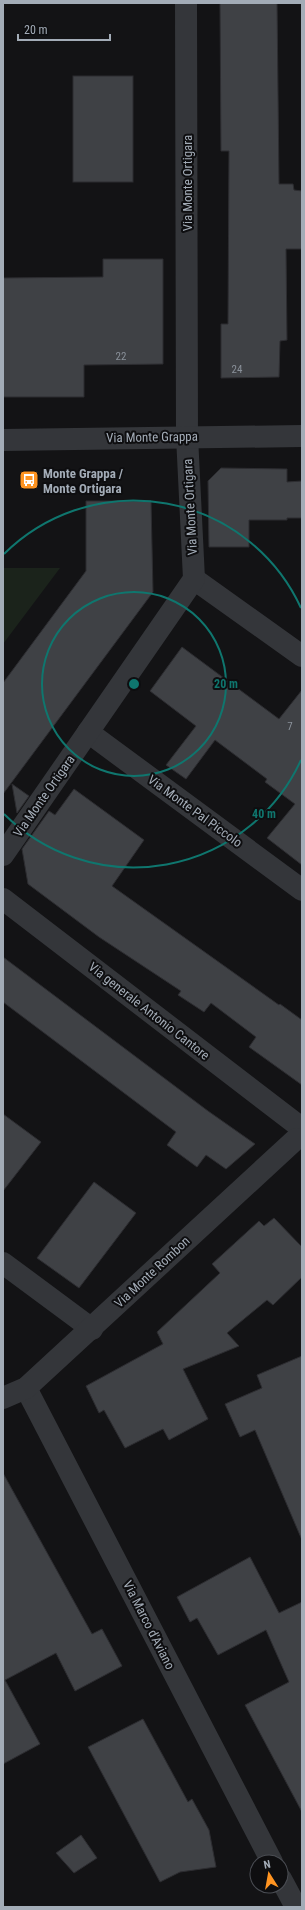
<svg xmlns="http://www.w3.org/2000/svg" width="305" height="1910" font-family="'Roboto Condensed',sans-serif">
<rect width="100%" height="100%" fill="#131315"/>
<path fill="#1b231b" d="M 3,568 L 60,568 L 3,644 Z"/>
<g fill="#3f4145" stroke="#2d2d31">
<path d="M 220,3 L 277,3 L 279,184 L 293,184 L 294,190 L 302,191 L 302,249 L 286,249 L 287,340 L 280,341 L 279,377 L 221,378 L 221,324 L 228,324 L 229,151 L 221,151 Z"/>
<rect x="73" y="76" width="60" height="106"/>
<path d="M 103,259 L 163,259 L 163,364 L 84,365 L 84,397 L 3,397 L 3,278 L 103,277 Z"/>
<path d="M 221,468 L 287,469 L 287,482 L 302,481 L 302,518 L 287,518 L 287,520 L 249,520 L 249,547 L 209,547 L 208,481 Z"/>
<path d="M 86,501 L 151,501 L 153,592 L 3,794 L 3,683 L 86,571 Z"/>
<path d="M 182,647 L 279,719 L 302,690 L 302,865 L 267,838 L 295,804 L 265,782 L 267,779 L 215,740 L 186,779 L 166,765 L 196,726 L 150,691 Z"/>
<path d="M 12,784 L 29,796 L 17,813 Z"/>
<path d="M 74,789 L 144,840 L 112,886 L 279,1005 L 280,1004 L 302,1020 L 302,1085 L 249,1047 L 256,1037 L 211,1003 L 204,1012 L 178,995 L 181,991 L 99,937 L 28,884 L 22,849 L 49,811 L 55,815 Z"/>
<path d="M 3,957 L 208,1111 L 255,1144 L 226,1169 L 206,1155 L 197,1167 L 167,1145 L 176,1132 L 3,1002 Z"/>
<path d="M 3,1114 L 41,1142 L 3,1191 Z"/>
<path d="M 94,1182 L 136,1213 L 79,1288 L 37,1258 Z"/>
<path d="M 274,1218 L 302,1247 L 302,1277 L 273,1305 L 267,1300 L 227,1333 L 239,1346 L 183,1369 L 208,1419 L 169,1440 L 163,1429 L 125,1448 L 104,1410 L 99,1413 L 86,1386 L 163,1344 L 157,1332 L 220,1273 L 212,1264 L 259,1221 L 264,1226 Z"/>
<path d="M 302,1356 L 302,1540 L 255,1430 L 240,1437 L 225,1404 L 262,1388 L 257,1375 Z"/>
<path d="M 3,1473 L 92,1634 L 102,1629 L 122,1666 L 75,1691 L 56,1653 L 5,1680 L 40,1744 L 3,1764 Z"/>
<path d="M 250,1557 L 279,1613 L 302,1602 L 302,1812 L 245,1705 L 289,1682 L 266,1630 L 218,1655 L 197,1618 L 190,1622 L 177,1597 Z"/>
<path d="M 143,1719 L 188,1802 L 192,1799 L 209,1830 L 216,1867 L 180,1872 L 160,1882 L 88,1747 Z"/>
<path d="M 81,1835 L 97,1858 L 74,1873 L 56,1853 Z"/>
</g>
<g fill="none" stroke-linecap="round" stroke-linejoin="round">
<g stroke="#34363a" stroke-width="22">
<path d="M 194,579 L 302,656"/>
<path d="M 88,732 L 302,890"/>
<path d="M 3,855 L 194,579 L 187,436 L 186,3"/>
<path d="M 3,899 L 295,1123"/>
<path d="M 3,1263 L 92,1329"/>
<path d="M 26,1388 L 272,1862"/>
<path d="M 3,1398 L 26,1388 L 296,1139"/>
<path d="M 281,1879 L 296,1907"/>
</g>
<path stroke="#34363a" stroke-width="22" d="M 3,440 L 302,436"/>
</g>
<g fill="none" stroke="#0f766e" stroke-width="2">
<circle cx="134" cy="684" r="92"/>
<path d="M301 760A184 184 0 0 1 4 814M4 554A184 184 0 0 1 301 608"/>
</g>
<defs>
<symbol id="bus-square" viewBox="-11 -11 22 22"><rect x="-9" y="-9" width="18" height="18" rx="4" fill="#ff9421" stroke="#0e0e10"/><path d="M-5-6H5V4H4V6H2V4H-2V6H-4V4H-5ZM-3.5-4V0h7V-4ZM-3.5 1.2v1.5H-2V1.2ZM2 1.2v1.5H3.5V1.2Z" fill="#fff"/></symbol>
</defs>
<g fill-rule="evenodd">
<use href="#bus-square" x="18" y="469" width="22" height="22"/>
</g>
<g text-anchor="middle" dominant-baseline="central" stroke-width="4" stroke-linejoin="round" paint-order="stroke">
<g font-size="11" fill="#8a919a">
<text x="121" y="356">22</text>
<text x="237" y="369">24</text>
<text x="290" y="726">7</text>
</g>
<g font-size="13" fill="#a3acb7" stroke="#0e0e10">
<text transform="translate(187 183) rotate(-90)">Via Monte Ortigara</text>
<text transform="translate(152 437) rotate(-1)">Via Monte Grappa</text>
<text transform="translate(190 507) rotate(-93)">Via Monte Ortigara</text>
<text transform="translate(44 796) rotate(-55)">Via Monte Ortigara</text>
<text transform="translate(195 811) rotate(36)">Via Monte Pal Piccolo</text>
<text transform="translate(149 1011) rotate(38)">Via generale Antonio Cantore</text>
<text transform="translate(152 1272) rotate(-43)">Via Monte Rombon</text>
<text transform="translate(149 1625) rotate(63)">Via Marco d'Aviano</text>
</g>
<g font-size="13" font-weight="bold" fill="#a3acb7" stroke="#0e0e10" text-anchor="start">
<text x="43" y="473">Monte Grappa /<tspan x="43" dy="15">Monte Ortigara</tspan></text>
</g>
</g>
<circle cx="134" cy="684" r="6" fill="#0f766e" stroke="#0e0e10" stroke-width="2"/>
<g font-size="12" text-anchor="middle" font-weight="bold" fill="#0f766e" stroke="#0e0e10" stroke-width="4" stroke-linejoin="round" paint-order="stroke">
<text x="226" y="688">20 m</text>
<text x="264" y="818">40 m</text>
</g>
<rect width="305" height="1910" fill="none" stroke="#a3acb7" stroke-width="8"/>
<g transform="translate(269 1874) rotate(349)"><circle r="19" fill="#0e0e10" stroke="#4a4d53"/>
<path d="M0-3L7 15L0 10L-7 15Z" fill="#ff9421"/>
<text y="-6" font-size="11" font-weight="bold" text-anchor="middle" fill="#a3acb7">N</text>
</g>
<path d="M18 34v6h92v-6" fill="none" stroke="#a3acb7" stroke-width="2"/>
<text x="24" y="34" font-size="12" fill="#a3acb7" stroke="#0e0e10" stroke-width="3" paint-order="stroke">20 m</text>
</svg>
